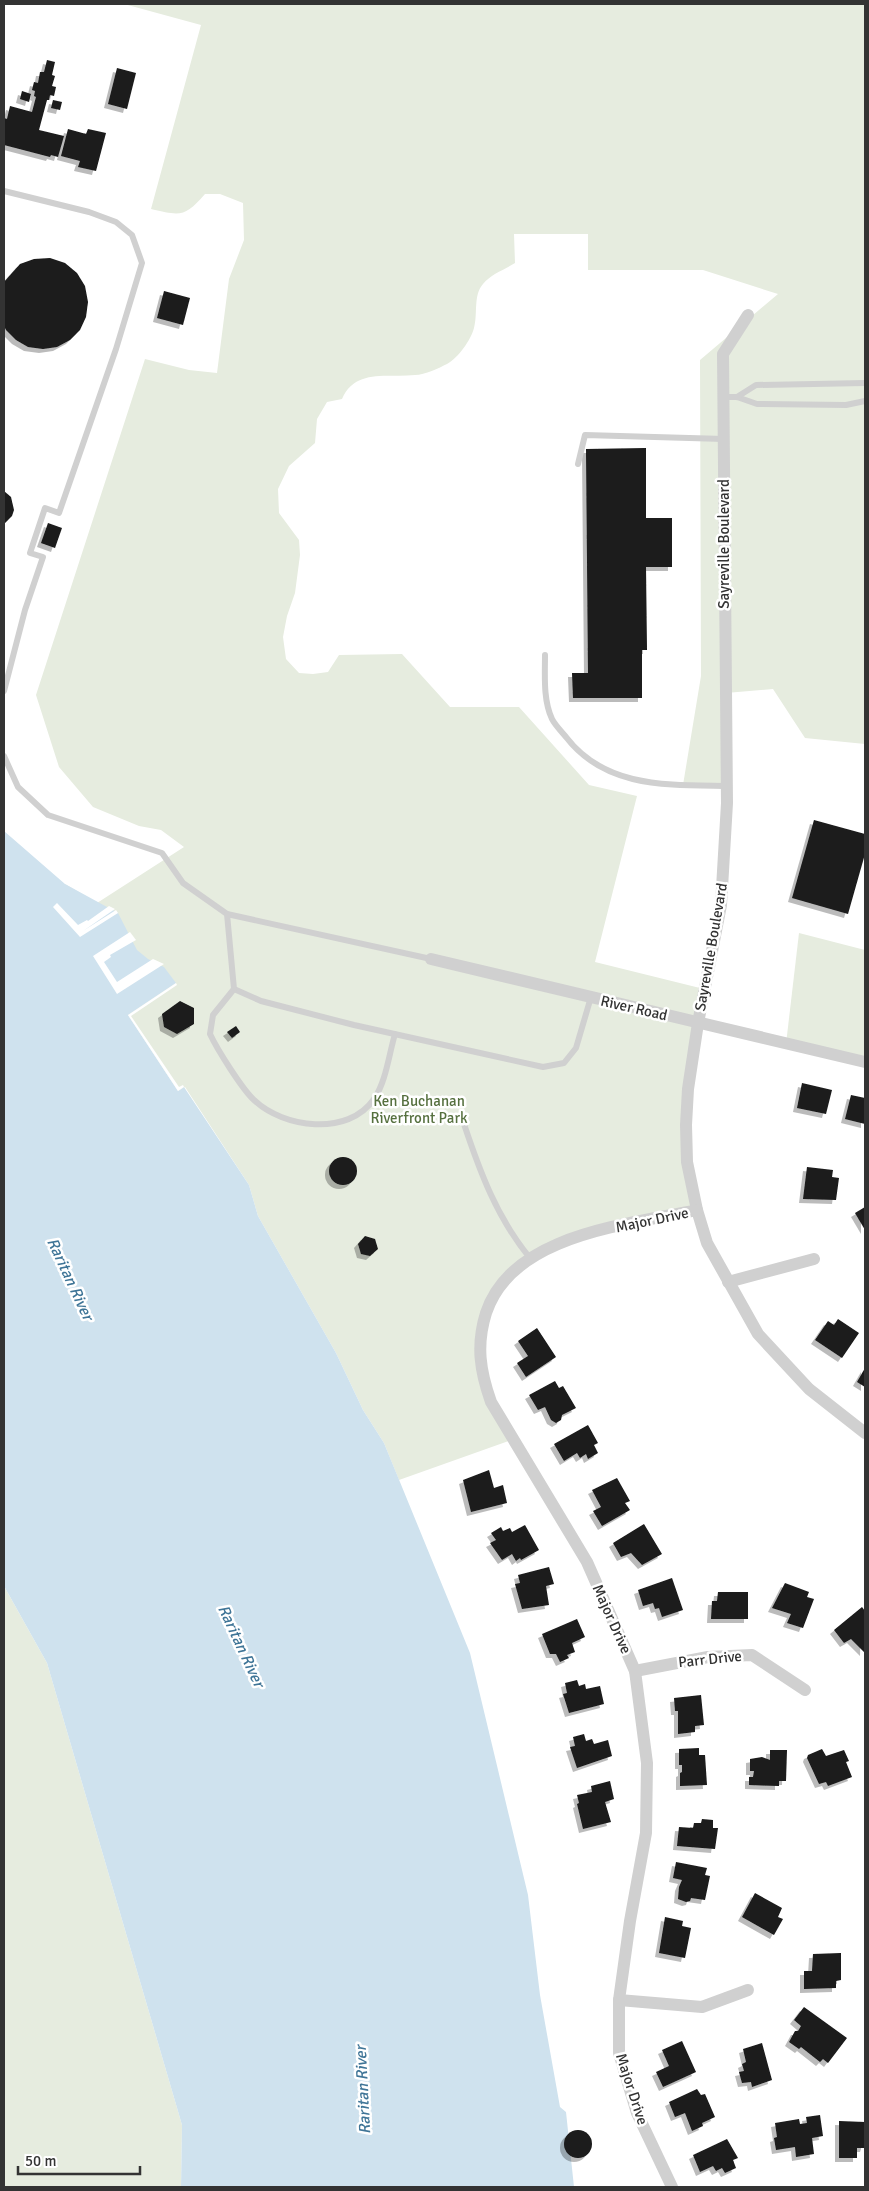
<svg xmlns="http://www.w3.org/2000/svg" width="869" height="2191" font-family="Signika,sans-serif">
<defs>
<filter id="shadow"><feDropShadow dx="-4" dy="4" stdDeviation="0" flood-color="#0004"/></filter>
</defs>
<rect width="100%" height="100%" fill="#fff"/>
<g fill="#e6ecdf">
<path d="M 124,4 L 865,4 L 865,744 L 805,738 L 773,689 L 726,693 L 726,786 L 683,785 L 701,676 L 700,360 L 778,294 L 703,270 L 588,270 L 588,234 L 514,234 L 515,263 C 504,270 491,274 483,284 C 473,295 478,314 474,328 C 471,340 458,358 447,364 C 439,368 425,375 415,375 C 388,378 355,368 342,399 L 327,402 L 317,419 L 315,443 L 289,466 L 278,489 L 279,513 L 299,540 L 300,555 L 295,593 L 287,616 L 283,637 L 286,659 L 299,673 L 313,674 L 328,672 L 339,655 L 402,654 L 450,707 L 519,707 L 589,785 L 637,796 L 595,962 L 704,989 L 686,1125 L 697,1210 L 615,1228 L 530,1258 L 489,1304 L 481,1375 L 514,1439 L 399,1480 L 384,1443 L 363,1410 L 336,1353 L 258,1216 L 249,1185 L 185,1087 L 178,1091 L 128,1015 L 65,884 L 97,903 L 184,847 L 161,830 L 139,826 L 93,807 L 59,767 L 36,695 L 145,359 L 189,370 L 217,373 L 229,279 L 244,240 L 243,203 L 220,194 L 205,194 C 185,217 181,216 151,209 L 201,25 Z"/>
<path d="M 799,933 L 865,950 L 865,1062 L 786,1044 Z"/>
<path d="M 4,1586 L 47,1663 L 182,2125 L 181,2187 L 4,2187 Z"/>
</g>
<path fill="#cfe2ee" d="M 4,831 L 65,884 L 118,913 L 137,950 L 148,959 L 164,967 L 176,983 L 128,1015 L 178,1091 L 184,1087 L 249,1185 L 258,1216 L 336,1353 L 363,1410 L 384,1443 L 470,1653 L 528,1895 L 540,1995 L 560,2107 L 566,2112 L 574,2187 L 181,2187 L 182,2125 L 47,1663 L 4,1586 Z"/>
<g fill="#fff">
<path d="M 57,903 L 78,925 L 87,920 L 88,921 L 109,906 L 115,909 L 83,931 L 116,910 L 118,913 L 80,937 L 53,907 Z"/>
<path d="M 130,932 L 136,940 L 110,955 L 111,957 L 104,962 L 117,982 L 153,959 L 164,964 L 117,994 L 93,956 Z"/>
<path d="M 176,983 L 177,985 L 131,1016 L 179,1087 L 183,1085 L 184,1087 L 178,1091 L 128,1015 Z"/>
</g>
<g fill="#1a1a1a" filter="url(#shadow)">
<path d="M 47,60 L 55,62 L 52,75 L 55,76 L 52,86 L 56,87 L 54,96 L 50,95 L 49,100 L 47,100 L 39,130 L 64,136 L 58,157 L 51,155 L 50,157 L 4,145 L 4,118 L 7,119 L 10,106 L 32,112 L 36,97 L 34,96 L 35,91 L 32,90 L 34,82 L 38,83 L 40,72 L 44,72 Z"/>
<path d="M 117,68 L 136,73 L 127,109 L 108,104 Z"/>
<path d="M 22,91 L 31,94 L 29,102 L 20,99 Z"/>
<path d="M 53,100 L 62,102 L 60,110 L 51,108 Z"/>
<path d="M 68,129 L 86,134 L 88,129 L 106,133 L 96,171 L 78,167 L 80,161 L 61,156 Z"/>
<path d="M 50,258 L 65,263 L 77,273 L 85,286 L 88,302 L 86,317 L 80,330 L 70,340 L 57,347 L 43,349 L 28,347 L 16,340 L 6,330 L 4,326 L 4,282 L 20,264 L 34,259 Z"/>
<path d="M 164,291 L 190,298 L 183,325 L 157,318 Z"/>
<path d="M 646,448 L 646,518 L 672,518 L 672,567 L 646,567 L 647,650 L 642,650 L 642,698 L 573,698 L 572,673 L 588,673 L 586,449 Z"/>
<path d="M 4,491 L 11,497 L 14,510 L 12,516 L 4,524 Z"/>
<path d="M 48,523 L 62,528 L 55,548 L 41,543 Z"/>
<path d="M 814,820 L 865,834 L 865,854 L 848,914 L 792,898 Z"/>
<path d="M 180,1001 L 194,1008 L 194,1024 L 177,1034 L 164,1027 L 162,1014 Z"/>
<path d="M 236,1026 L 240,1032 L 232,1038 L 227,1032 Z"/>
<path d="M 802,1083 L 832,1090 L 826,1114 L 797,1108 Z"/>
<path d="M 851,1095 L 865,1098 L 865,1124 L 845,1119 Z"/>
<circle cx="343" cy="1171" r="14"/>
<path d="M 807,1167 L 833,1170 L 832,1177 L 839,1178 L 836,1200 L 803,1199 Z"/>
<path d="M 865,1207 L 865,1230 L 855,1213 Z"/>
<path d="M 365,1236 L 375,1239 L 378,1249 L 370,1256 L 361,1254 L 358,1244 Z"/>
<path d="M 838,1319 L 859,1333 L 842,1358 L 815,1340 L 828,1321 L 834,1325 Z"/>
<path d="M 537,1328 L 556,1357 L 526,1377 L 517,1363 L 528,1356 L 518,1341 Z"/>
<path d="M 865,1368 L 865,1387 L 857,1382 Z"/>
<path d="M 555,1381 L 559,1388 L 563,1386 L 576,1408 L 562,1415 L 561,1420 L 556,1423 L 551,1420 L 545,1407 L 538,1410 L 529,1395 Z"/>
<path d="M 588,1425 L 598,1443 L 594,1445 L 598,1453 L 588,1459 L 586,1454 L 580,1458 L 577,1453 L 564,1461 L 554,1444 Z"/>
<path d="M 489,1470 L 494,1488 L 503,1485 L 507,1503 L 471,1512 L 463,1480 Z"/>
<path d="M 617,1478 L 630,1501 L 625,1503 L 630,1510 L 602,1526 L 593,1511 L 601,1507 L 592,1490 Z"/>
<path d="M 644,1524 L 662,1554 L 642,1565 L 631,1553 L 621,1557 L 613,1543 Z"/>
<path d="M 525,1525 L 539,1550 L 521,1560 L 520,1558 L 516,1561 L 512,1554 L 502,1560 L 490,1543 L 496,1540 L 491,1533 L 501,1527 L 503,1531 L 510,1528 L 512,1532 Z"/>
<path d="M 549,1567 L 554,1584 L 546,1586 L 549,1605 L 522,1609 L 515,1584 L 520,1583 L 518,1575 Z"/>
<path d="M 672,1578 L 683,1610 L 662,1617 L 659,1608 L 655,1609 L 653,1603 L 643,1606 L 638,1590 Z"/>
<path d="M 785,1583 L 809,1592 L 807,1597 L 814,1599 L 803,1628 L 787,1623 L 791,1614 L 772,1608 Z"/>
<path d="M 718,1592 L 748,1592 L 748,1619 L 711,1619 L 712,1601 L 717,1601 Z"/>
<path d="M 862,1607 L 865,1611 L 864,1652 L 851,1639 L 844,1643 L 834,1630 Z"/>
<path d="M 577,1619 L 585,1637 L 572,1643 L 575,1652 L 567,1655 L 569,1658 L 560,1662 L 556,1654 L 550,1654 L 542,1634 Z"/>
<path d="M 577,1680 L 579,1686 L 585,1684 L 586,1689 L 600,1686 L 604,1704 L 569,1713 L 563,1694 L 567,1693 L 565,1683 Z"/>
<path d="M 701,1695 L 704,1725 L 695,1726 L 695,1732 L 678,1734 L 678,1711 L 675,1711 L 674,1698 Z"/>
<path d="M 584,1734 L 586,1741 L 592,1739 L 594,1744 L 608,1740 L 612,1756 L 577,1768 L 570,1747 L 575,1746 L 573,1737 Z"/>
<path d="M 699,1748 L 699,1755 L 705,1755 L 707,1785 L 680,1786 L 680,1773 L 682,1772 L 682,1765 L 679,1765 L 679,1749 Z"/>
<path d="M 822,1749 L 826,1756 L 844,1750 L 849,1761 L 846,1762 L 852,1777 L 828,1786 L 826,1782 L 819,1784 L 807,1758 L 808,1755 Z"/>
<path d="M 770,1750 L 787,1750 L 786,1781 L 779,1781 L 779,1786 L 749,1785 L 749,1777 L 753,1777 L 754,1771 L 750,1771 L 750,1759 L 762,1757 L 770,1760 Z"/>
<path d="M 610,1781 L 614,1799 L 605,1802 L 611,1822 L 583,1829 L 577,1804 L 579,1803 L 577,1795 L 592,1792 L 591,1786 Z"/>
<path d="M 702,1819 L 713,1820 L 713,1828 L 718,1828 L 715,1849 L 677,1846 L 679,1827 L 693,1828 L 694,1823 L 701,1823 Z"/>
<path d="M 676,1862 L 707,1868 L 705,1875 L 710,1876 L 705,1900 L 691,1898 L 690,1901 L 686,1902 L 678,1899 L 679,1887 L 682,1880 L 673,1878 Z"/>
<path d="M 755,1893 L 782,1908 L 778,1917 L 783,1919 L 774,1935 L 742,1917 Z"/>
<path d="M 665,1917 L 683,1921 L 682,1926 L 691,1928 L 685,1958 L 659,1953 Z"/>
<path d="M 841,1953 L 841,1980 L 836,1981 L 836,1988 L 804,1989 L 804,1971 L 812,1971 L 813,1954 Z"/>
<path d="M 804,2007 L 847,2038 L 828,2063 L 823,2059 L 820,2062 L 801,2047 L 799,2049 L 789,2042 L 795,2031 L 798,2031 L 801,2026 L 794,2020 Z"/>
<path d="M 682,2041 L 696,2072 L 663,2087 L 656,2072 L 669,2066 L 662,2050 Z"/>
<path d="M 762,2043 L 772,2080 L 752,2087 L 751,2082 L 742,2083 L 739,2072 L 744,2071 L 742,2064 L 746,2062 L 743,2049 Z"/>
<path d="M 697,2089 L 701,2095 L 705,2094 L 715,2117 L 702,2123 L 703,2126 L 692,2131 L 685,2113 L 675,2117 L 669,2102 Z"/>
<path d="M 820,2115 L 823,2136 L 812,2138 L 814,2154 L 796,2157 L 795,2147 L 776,2150 L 774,2138 L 777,2137 L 775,2123 L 799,2119 L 800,2124 L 807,2123 L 806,2117 Z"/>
<path d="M 839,2121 L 865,2122 L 865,2145 L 864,2148 L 857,2148 L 857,2158 L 839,2158 Z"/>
<circle cx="578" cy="2144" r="14"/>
<path d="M 727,2139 L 738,2158 L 733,2160 L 736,2168 L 725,2173 L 722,2168 L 716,2171 L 713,2166 L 700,2172 L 693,2155 Z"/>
</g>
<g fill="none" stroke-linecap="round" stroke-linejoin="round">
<g stroke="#d0d0d0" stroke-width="6">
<path d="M 4,191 L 89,212 L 116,222 L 132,235 L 142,263 L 116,349 L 59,513 L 45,508 L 30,553 L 43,557 L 25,610 L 4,691"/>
<path d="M 724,397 L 737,397 L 757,404 L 846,405 L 865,401"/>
<path d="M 737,397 L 756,385 L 865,383"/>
<path d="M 578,464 L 585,435 L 724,439"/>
<path d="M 545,655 C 545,675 543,700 552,719 C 555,725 561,731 566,737 C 605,788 667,785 726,786"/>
<path d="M 4,756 L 18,787 L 48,815 L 162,853 L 183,883 L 227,914 L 431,959"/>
<path d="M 227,914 L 234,989 L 261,1001 L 354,1025 L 543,1067 L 564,1063 L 576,1048 L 591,997"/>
<path d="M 234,989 L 213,1015 L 210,1034 C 217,1049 242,1089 254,1100 C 283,1128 348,1137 374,1099 C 386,1082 389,1054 395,1034"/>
<path d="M 464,1124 C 480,1172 497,1218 530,1258"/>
</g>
<g stroke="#d0d0d0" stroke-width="12">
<path d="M 748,315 L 723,354 L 727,803 L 721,905 L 698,1023 L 688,1089 L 686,1125 L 687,1162 L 697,1210 L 707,1243 L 758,1334 L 809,1389 L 865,1433"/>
<path d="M 431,959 L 865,1062"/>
<path d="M 728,1282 L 814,1259"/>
<path d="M 635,1671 L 708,1657 L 752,1655 L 805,1690"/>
<path d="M 619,2000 L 702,2007 L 748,1990"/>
<path d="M 672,2187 L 637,2113 L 619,2053 L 619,2000 L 630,1921 L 646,1833 L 647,1763 L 635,1671 L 587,1562 L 491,1402 C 480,1371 476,1345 486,1313 C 512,1234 627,1225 697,1210"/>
</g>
</g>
<g text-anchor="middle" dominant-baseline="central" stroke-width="5" stroke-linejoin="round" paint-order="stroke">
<g font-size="15" fill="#333" stroke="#fff">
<text transform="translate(724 544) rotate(-90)">Sayreville Boulevard</text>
<text transform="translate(711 947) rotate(-80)">Sayreville Boulevard</text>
<text transform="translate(634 1008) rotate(13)">River Road</text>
<text transform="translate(652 1220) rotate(-12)">Major Drive</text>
<text transform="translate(612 1619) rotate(66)">Major Drive</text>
<text transform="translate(710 1659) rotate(-6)">Parr Drive</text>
<text transform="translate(632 2089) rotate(72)">Major Drive</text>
</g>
<g font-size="15" fill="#56703f" stroke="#fff">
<text x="419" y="1101">Ken Buchanan<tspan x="419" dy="17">Riverfront Park</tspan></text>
</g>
<g font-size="16" font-style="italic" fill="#3f7597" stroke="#fff">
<text transform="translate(70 1279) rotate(65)">Raritan River</text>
<text transform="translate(241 1646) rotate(65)">Raritan River</text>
<text transform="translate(363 2090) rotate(-93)">Raritan River</text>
</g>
</g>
<rect width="869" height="2191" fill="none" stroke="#333333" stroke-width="10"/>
<path d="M18 2166v8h122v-8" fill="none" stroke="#333333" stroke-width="2.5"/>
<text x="25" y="2166" font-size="15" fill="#333333" stroke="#ffffff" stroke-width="4" paint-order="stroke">50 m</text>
</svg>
